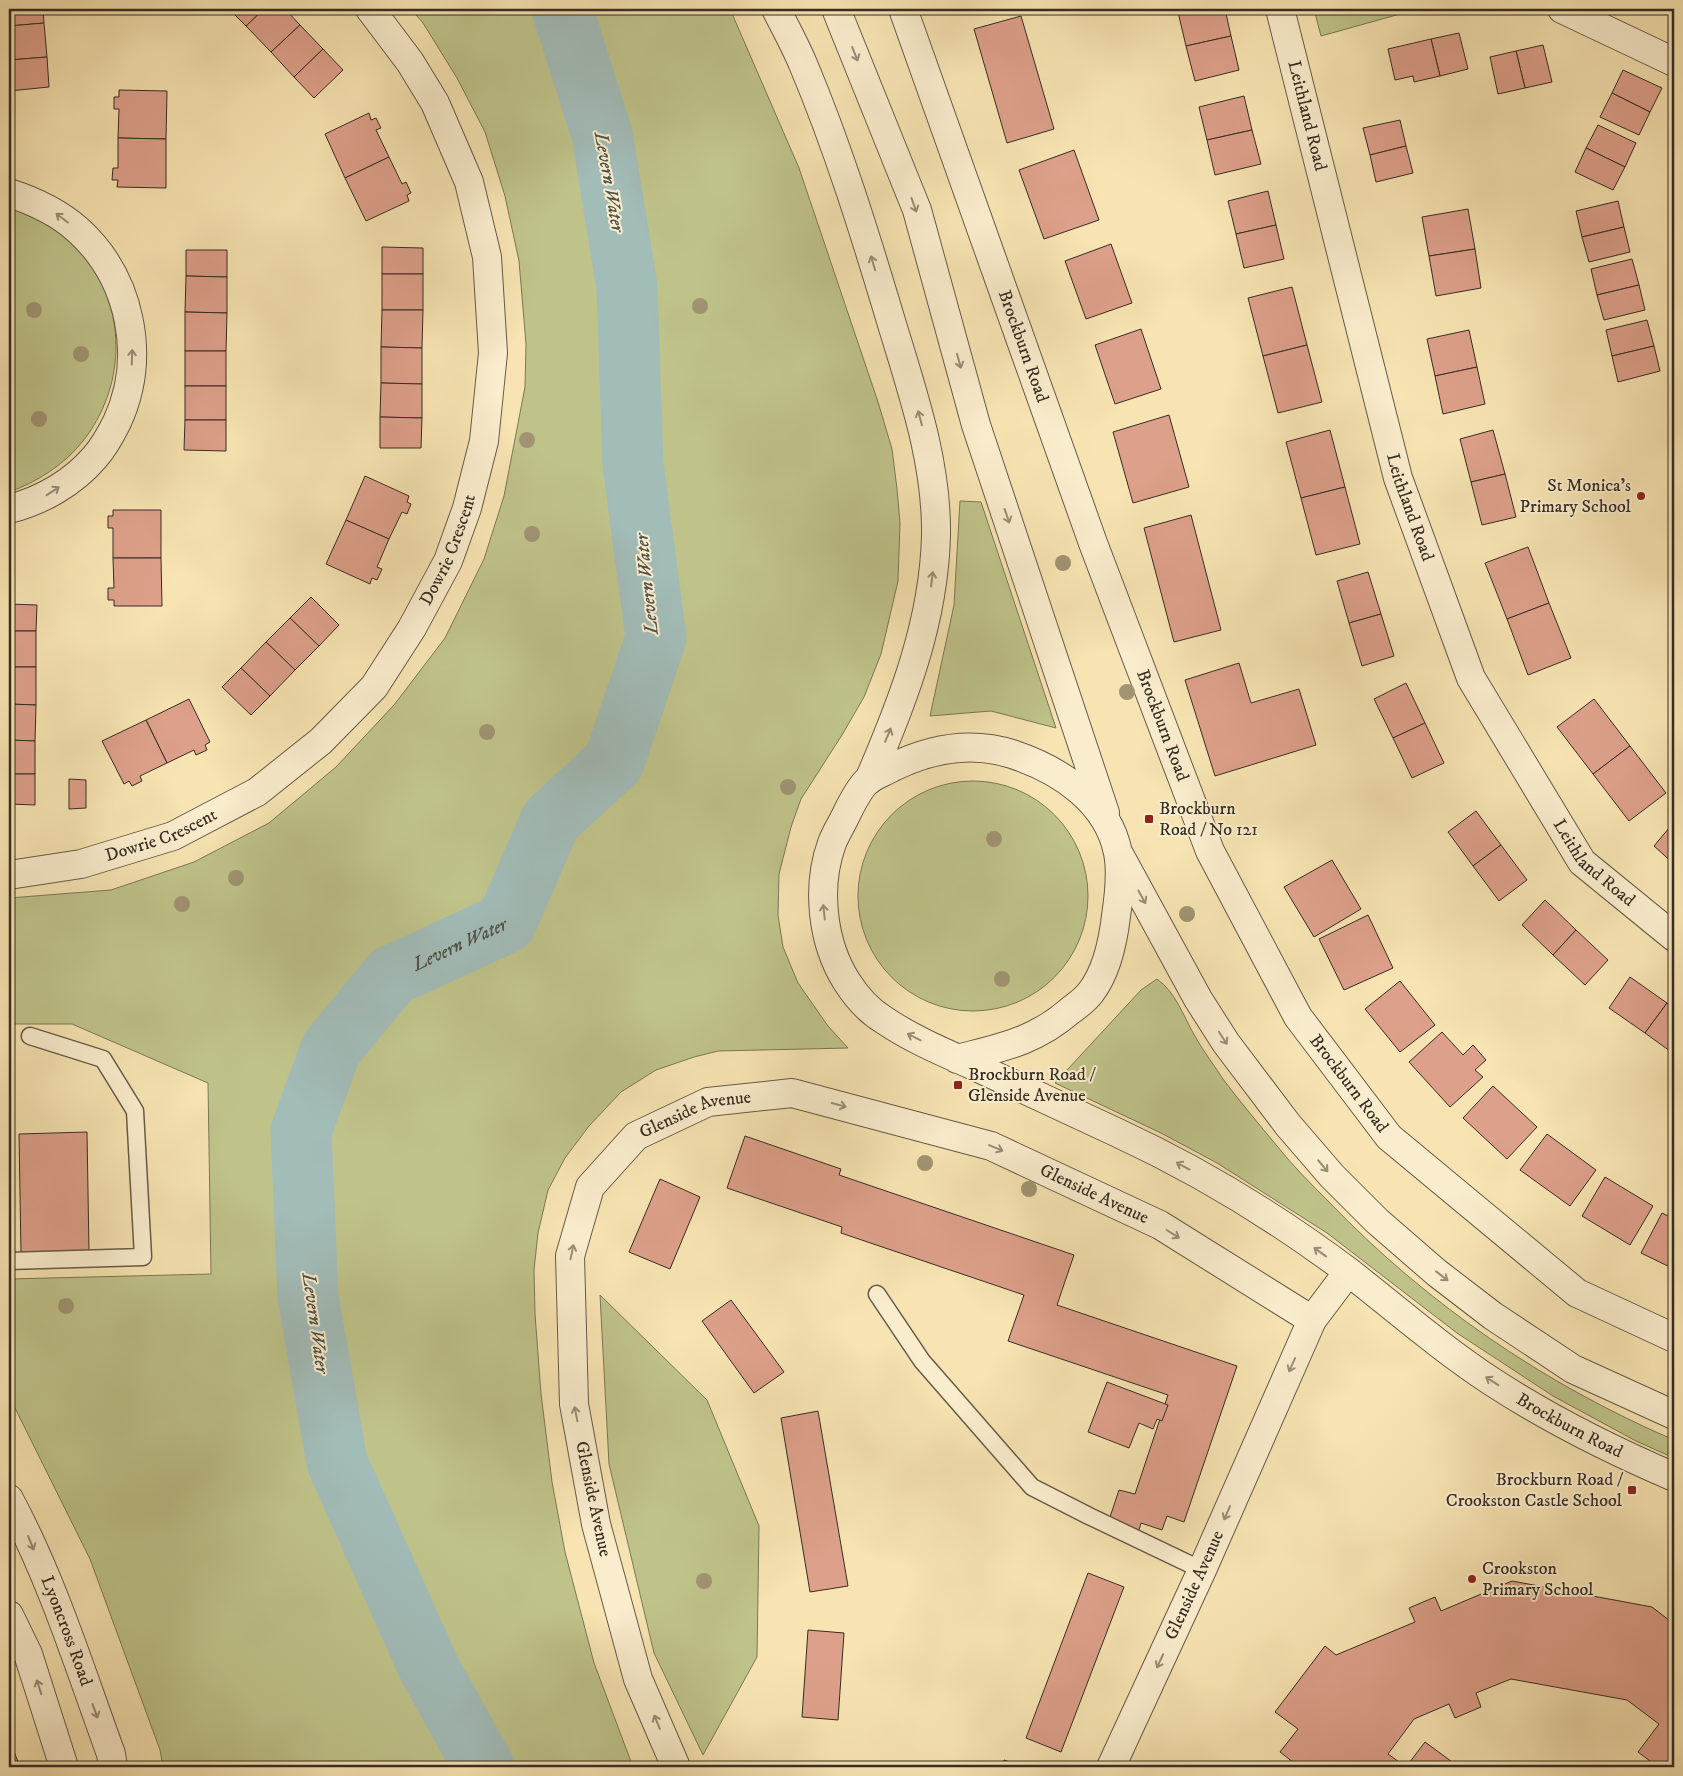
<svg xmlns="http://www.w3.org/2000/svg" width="1683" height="1776" font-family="'IM FELL DW Pica',serif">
<rect width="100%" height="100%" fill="#f7e4b2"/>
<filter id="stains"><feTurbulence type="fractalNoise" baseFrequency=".004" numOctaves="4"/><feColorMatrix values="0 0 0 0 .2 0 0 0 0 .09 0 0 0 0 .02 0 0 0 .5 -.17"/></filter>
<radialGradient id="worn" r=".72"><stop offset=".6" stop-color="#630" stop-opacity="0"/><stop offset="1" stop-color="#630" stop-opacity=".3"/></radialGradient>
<g fill="#bfc38a" stroke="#7a7857">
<path d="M 411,9 L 730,9 L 799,168 L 878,402 L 892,449 L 897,489 L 900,523 L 898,581 L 881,654 L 864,697 L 842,735 L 801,799 L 791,827 L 779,874 L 778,915 L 783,947 L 798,983 L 828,1026 L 848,1048 L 718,1051 L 694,1057 L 656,1070 L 621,1092 L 589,1126 L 565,1158 L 548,1190 L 538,1233 L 534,1270 L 535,1314 L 541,1394 L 552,1482 L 565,1552 L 594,1663 L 633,1767 L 163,1767 L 160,1750 L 90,1559 L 9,1396 L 9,1279 L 211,1274 L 208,1083 L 72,1024 L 9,1024 L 9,898 L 111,890 L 194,862 L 269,823 L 336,767 L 394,705 L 445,638 L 484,559 L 504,496 L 525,387 L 526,344 L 519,261 L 505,196 L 485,132 L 457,78 L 423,23 Z"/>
<path d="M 1314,9 L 1418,9 L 1321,36 Z"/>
<path d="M 9,206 C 17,208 27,209 34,214 C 43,219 51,226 59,232 C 64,236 72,240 77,245 C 81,250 85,256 88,261 C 128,315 124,389 83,441 C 64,465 37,482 9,492 Z"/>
<path d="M 960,501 L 981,502 L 1056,728 L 991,711 L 930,716 L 954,605 Z"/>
<circle cx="973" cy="896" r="115"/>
<path d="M 1157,979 C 1176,992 1184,1018 1196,1038 C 1204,1052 1214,1065 1223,1079 C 1240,1102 1259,1124 1277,1146 C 1293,1166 1311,1184 1329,1202 C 1427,1304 1544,1384 1674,1440 L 1674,1458 L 1636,1441 L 1553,1396 L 1457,1333 L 1327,1233 L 1217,1163 L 1161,1133 L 1055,1083 L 1141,990 Z"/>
<path d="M 600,1295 L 707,1400 L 759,1526 L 757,1657 L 703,1755 L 654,1653 L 609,1464 Z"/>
</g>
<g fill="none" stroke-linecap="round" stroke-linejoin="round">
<path stroke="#a2bcb8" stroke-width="61" id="s1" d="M 484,1767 L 429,1668 L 337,1462 L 308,1297 L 301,1131 L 331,1049 L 391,976 L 506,923 L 551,820 L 614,762 L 656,638 L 633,465 L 627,287 L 602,134 L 562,9"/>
</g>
<g fill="#dda08a" stroke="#362d24">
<path d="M 9,9 L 43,9 L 44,23 L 9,26 Z"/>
<path d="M 229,9 L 264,9 L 246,26 Z"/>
<path d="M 264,9 L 285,9 L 300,25 L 271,52 L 246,26 Z"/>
<path d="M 1192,9 L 1225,9 L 1231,36 L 1186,46 L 1178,12 Z"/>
<path d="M 1021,16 L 1054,129 L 1007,143 L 974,29 Z"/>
<path d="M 44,23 L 47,57 L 9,60 L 9,26 Z"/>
<path d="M 300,25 L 323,49 L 294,77 L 271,52 Z"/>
<path d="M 1459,33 L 1468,69 L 1440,76 L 1431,39 Z"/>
<path d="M 1231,36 L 1239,70 L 1195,81 L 1186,46 Z"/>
<path d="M 1431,39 L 1440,76 L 1414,82 L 1413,76 L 1395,80 L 1388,49 Z"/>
<path d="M 1543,45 L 1552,82 L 1525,88 L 1516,51 Z"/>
<path d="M 323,49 L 343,70 L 314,98 L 294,77 Z"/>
<path d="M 1516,51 L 1525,88 L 1498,94 L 1490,57 Z"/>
<path d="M 47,57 L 49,87 L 9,91 L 9,60 Z"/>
<path d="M 1623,70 L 1662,88 L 1650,112 L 1612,93 Z"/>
<path d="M 119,90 L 167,91 L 166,139 L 118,138 L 119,109 L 114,109 L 114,97 L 119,97 Z"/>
<path d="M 1612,93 L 1650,112 L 1639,135 L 1600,117 Z"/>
<path d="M 1244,96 L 1252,130 L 1207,140 L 1199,107 Z"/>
<path d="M 369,113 L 371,120 L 376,118 L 381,128 L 376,130 L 389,157 L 345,178 L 325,134 Z"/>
<path d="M 1400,120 L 1406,146 L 1370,155 L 1363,128 Z"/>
<path d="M 1598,125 L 1636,143 L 1625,167 L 1586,148 Z"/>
<path d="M 1252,130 L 1261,164 L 1215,175 L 1207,140 Z"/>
<path d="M 118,138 L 166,139 L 166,188 L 117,187 L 118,180 L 112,180 L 113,168 L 118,168 Z"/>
<path d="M 1406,146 L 1413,173 L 1376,182 L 1370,155 Z"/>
<path d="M 1586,148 L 1625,167 L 1613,190 L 1575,172 Z"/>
<path d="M 1074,150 L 1099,220 L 1044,239 L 1019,170 Z"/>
<path d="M 389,157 L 402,184 L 406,182 L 411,193 L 407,195 L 409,201 L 366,221 L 345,178 Z"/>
<path d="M 1268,191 L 1276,225 L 1236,234 L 1228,201 Z"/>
<path d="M 1618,201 L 1624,227 L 1582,237 L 1576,211 Z"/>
<path d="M 1468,209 L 1475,249 L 1429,256 L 1422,217 Z"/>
<path d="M 1276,225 L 1284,259 L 1244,268 L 1236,234 Z"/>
<path d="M 1624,227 L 1630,252 L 1589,262 L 1582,237 Z"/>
<path d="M 1111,244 L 1132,303 L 1086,319 L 1065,261 Z"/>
<path d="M 382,247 L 423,248 L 423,274 L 382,274 Z"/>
<path d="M 1475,249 L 1481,288 L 1436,296 L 1429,256 Z"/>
<path d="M 186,250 L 227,250 L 227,277 L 186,276 Z"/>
<path d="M 1632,259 L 1639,285 L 1597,295 L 1591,269 Z"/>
<rect x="382" y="274" width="41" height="36"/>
<path d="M 186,276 L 227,277 L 227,313 L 185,312 Z"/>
<path d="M 1639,285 L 1645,310 L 1604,320 L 1597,295 Z"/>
<path d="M 1292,287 L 1307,345 L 1263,356 L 1248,298 Z"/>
<path d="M 382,310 L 423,310 L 422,348 L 381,347 Z"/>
<path d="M 185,312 L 227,313 L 226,351 L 185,351 Z"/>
<path d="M 1647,320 L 1654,346 L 1612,356 L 1606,330 Z"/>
<path d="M 1141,329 L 1161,389 L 1115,404 L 1095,345 Z"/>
<path d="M 1469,330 L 1477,367 L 1435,376 L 1427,339 Z"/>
<path d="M 1307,345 L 1322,402 L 1278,413 L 1263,356 Z"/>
<path d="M 1654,346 L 1660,371 L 1618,382 L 1612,356 Z"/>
<path d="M 381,347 L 422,348 L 422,384 L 381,383 Z"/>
<rect x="185" y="351" width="41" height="35"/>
<path d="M 1477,367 L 1485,404 L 1443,414 L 1435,376 Z"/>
<path d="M 381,383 L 422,384 L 422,418 L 380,417 Z"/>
<rect x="185" y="386" width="41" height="34"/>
<path d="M 1169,415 L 1189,487 L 1133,503 L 1113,432 Z"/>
<path d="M 380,417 L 422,418 L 421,448 L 380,448 Z"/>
<path d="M 185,420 L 226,420 L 226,451 L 184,450 Z"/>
<path d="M 1330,430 L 1345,487 L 1301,498 L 1286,442 Z"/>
<path d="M 1493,430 L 1505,474 L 1471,482 L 1460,439 Z"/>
<path d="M 1505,474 L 1516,517 L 1482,525 L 1471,482 Z"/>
<path d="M 365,476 L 409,496 L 407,502 L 411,504 L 407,514 L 402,512 L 389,539 L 346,520 Z"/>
<path d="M 1345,487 L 1360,544 L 1316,555 L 1301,498 Z"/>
<path d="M 113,510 L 161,510 L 161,558 L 113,558 L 113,528 L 108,528 L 108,516 L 113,516 Z"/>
<path d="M 1191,515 L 1221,630 L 1174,642 L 1144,528 Z"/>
<path d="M 346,520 L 389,539 L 377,567 L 382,569 L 377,580 L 372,578 L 370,584 L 326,564 Z"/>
<path d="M 1528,547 L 1549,603 L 1507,619 L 1485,563 Z"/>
<path d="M 113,558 L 161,558 L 162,606 L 114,606 L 114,600 L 108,600 L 108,588 L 114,588 Z"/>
<path d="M 1368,572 L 1381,614 L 1349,623 L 1337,581 Z"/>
<path d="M 311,597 L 339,625 L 319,646 L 290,618 Z"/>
<path d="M 1549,603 L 1571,658 L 1528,675 L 1507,619 Z"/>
<path d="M 9,604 L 37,605 L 36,631 L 9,631 Z"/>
<path d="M 1381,614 L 1394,656 L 1362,666 L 1349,623 Z"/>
<path d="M 290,618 L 319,646 L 295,670 L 266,642 Z"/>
<rect x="9" y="631" width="27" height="36"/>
<path d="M 266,642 L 295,670 L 270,696 L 241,668 Z"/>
<path d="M 1239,663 L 1251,703 L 1299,689 L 1316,745 L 1215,776 L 1185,680 Z"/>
<path d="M 9,667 L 36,667 L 36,705 L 9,704 Z"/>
<path d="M 241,668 L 270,696 L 251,715 L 222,687 Z"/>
<path d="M 1406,683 L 1425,723 L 1393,738 L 1374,699 Z"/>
<path d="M 189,699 L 210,742 L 205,745 L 207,750 L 196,755 L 194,750 L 167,763 L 146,720 Z"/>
<path d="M 1594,699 L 1630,746 L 1593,774 L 1557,727 Z"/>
<path d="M 9,704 L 36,705 L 35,741 L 9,740 Z"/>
<path d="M 146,720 L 167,763 L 140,776 L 142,781 L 132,786 L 129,781 L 124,784 L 102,741 Z"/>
<path d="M 1425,723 L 1444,763 L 1412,778 L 1393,738 Z"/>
<path d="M 9,740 L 35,741 L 35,774 L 9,774 Z"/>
<path d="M 1630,746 L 1666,793 L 1629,821 L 1593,774 Z"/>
<path d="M 9,774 L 35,774 L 35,805 L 9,804 Z"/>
<path d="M 69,779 L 86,780 L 86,808 L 69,809 Z"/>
<path d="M 1476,811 L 1501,845 L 1473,866 L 1448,832 Z"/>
<path d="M 1674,822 L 1674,864 L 1654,846 Z"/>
<path d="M 1501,845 L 1527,880 L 1499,901 L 1473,866 Z"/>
<path d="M 1332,860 L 1361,909 L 1314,937 L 1284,887 Z"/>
<path d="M 1545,900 L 1576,930 L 1553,955 L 1522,925 Z"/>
<path d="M 1368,915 L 1393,968 L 1344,990 L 1319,939 Z"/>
<path d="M 1576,930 L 1608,960 L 1585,985 L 1553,955 Z"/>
<path d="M 1630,977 L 1667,1003 L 1645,1033 L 1609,1008 Z"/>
<path d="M 1400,981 L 1435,1025 L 1400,1052 L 1365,1009 Z"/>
<path d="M 1667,1003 L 1674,1009 L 1674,1054 L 1645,1033 Z"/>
<path d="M 1442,1032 L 1463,1055 L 1473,1045 L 1486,1060 L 1475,1070 L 1483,1077 L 1450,1107 L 1409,1062 Z"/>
<path d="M 1493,1086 L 1537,1127 L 1507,1159 L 1463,1118 Z"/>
<path d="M 87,1132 L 89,1252 L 21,1253 L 19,1134 Z"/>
<path d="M 1547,1134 L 1596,1170 L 1570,1206 L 1520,1170 Z"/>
<path d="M 745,1136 L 841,1169 L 839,1175 L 1074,1255 L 1057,1305 L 1237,1366 L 1184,1522 L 1167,1516 L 1162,1530 L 1141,1523 L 1139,1530 L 1109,1520 L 1119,1490 L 1135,1494 L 1168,1395 L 1008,1341 L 1024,1295 L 841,1233 L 842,1227 L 727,1188 Z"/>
<path d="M 1605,1177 L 1653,1206 L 1630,1245 L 1582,1216 Z"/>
<path d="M 660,1179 L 700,1197 L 670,1269 L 629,1252 Z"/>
<path d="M 1662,1213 L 1674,1219 L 1674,1269 L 1641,1253 Z"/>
<path d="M 731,1300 L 784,1372 L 754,1393 L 702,1321 Z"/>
<path d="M 1107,1382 L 1168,1405 L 1162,1421 L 1157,1419 L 1153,1429 L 1139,1423 L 1129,1448 L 1088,1432 Z"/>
<path d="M 818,1411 L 848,1586 L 810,1592 L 781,1418 Z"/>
<path d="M 1088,1573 L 1124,1587 L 1061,1752 L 1026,1738 Z"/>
<path d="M 1512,1581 L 1652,1607 L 1674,1624 L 1674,1757 L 1667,1767 L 1658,1767 L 1638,1752 L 1659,1724 L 1627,1700 L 1511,1679 L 1476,1693 L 1481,1707 L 1455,1718 L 1449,1704 L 1414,1719 L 1388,1754 L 1406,1767 L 1425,1742 L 1459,1767 L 1291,1767 L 1294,1763 L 1280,1752 L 1298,1729 L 1275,1712 L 1325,1646 L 1336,1655 L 1415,1622 L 1409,1608 L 1435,1597 L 1441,1611 Z"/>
<path d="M 808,1630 L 844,1633 L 838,1720 L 802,1717 Z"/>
<path d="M 10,1741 L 20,1767 L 9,1767 L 9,1742 Z"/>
<path d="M 1004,1760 L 1024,1767 L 1001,1767 Z"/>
</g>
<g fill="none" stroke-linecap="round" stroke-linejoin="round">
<defs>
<g id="service">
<path d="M 9,1261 L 143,1257 L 135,1111 L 103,1059 L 30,1036"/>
<path d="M 877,1294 L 922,1361 L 1032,1487 L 1089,1516 L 1202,1570"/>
</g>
<g id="minor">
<path id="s2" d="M 903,9 L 1093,543 L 1210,851 L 1298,1017 L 1389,1137 L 1577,1293 L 1674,1338"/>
<path id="s3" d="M 1280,9 L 1398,478 L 1471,678 L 1582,862 L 1674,937"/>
<path d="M 1562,9 L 1674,62"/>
<path d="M 9,193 C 34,201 58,212 78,230 C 131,278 147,357 117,422 C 111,434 104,447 95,457 C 73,483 41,501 9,509"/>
<path id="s4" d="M 9,875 L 81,864 L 173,836 L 257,792 L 321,741 L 374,687 L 412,628 L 448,561 L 467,508 L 484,441 L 493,353 L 487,257 L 469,182 L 435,103 L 410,62 L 370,9"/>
<path id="s5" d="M 676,1767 L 638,1679 L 596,1524 L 574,1404 L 570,1256 L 590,1187 L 636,1136 L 708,1102 L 792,1093 L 991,1146 L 1160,1225 L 1312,1320"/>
<path id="s6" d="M 1111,1767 L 1202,1570 L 1312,1320 L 1348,1272"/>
</g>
<g id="tertiary">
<path d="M 776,9 C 785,27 795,45 803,64 C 838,147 865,234 891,321 C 912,391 937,461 936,535 C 934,622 903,701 869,780"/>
<path d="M 836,9 L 917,210 L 976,425 L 1105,813"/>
<path d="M 1120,856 L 1198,999 L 1226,1043 L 1288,1125 L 1332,1176 L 1377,1221 L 1437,1273 L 1493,1316 L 1573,1369 L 1674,1415"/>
<path id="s7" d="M 957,1059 C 1003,1047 1034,1042 1071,1010 C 1078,1005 1086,999 1091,992 C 1107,971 1113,942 1116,916 C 1119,896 1122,873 1118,853 C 1108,801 1060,770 1012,754 C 971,741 929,749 891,768 C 884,772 873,776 867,781 C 857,791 850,807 844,819 C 840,827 835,835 832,843 C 816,887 822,943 847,982 C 856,996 869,1011 884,1020 C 910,1038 943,1052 972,1065 C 1021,1088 1070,1111 1118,1133 C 1200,1171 1277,1218 1349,1272 C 1396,1309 1441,1348 1491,1381 C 1549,1419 1611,1450 1674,1477"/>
<path id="s8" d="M 9,1499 C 52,1579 80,1669 111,1754 L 113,1767"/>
<path d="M 9,1615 L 28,1654 L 64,1767"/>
</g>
</defs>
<use href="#service" stroke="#665b48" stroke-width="19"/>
<use href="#minor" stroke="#665b48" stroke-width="30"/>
<use href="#tertiary" stroke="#665b48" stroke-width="30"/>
<use href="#service" stroke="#faedcd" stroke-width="16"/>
<use href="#minor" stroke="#faedcd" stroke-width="28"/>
<use href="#tertiary" stroke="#faedcd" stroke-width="28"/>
</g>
<g fill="#a09472">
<circle cx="700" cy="306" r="8"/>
<circle cx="34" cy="310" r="8"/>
<circle cx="81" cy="354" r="8"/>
<circle cx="39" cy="419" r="8"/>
<circle cx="527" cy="440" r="8"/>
<circle cx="532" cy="534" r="8"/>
<circle cx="1063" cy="563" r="8"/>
<circle cx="1127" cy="692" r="8"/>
<circle cx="487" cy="732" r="8"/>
<circle cx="788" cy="787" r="8"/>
<circle cx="994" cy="839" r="8"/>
<circle cx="236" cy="878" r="8"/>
<circle cx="182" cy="904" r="8"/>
<circle cx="1187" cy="914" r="8"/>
<circle cx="1002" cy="979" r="8"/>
<circle cx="925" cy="1163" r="8"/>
<circle cx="1029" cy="1189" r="8"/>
<circle cx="66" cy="1306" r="8"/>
<circle cx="704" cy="1581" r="8"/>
</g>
<defs><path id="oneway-shaft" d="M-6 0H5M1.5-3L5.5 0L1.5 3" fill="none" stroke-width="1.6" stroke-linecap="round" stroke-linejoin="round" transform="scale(1.25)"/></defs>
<g stroke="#988d78">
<use href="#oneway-shaft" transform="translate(855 54) rotate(68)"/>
<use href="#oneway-shaft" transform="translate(914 205) rotate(70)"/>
<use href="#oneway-shaft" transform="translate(62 218) rotate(-143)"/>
<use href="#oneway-shaft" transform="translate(873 263) rotate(-107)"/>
<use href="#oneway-shaft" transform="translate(132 357) rotate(-88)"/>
<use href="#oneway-shaft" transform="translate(959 361) rotate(74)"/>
<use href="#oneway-shaft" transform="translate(920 418) rotate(-105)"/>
<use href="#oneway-shaft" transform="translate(53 491) rotate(-33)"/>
<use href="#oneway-shaft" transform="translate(1007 516) rotate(71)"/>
<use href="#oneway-shaft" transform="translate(932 579) rotate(-83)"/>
<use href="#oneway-shaft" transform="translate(888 735) rotate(-67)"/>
<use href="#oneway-shaft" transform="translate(1142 897) rotate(61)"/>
<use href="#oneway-shaft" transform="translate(824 912) rotate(-96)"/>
<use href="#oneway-shaft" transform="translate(914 1037) rotate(-153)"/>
<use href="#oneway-shaft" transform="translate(1223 1038) rotate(57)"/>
<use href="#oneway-shaft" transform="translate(839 1105) rotate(15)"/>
<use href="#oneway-shaft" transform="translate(996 1148) rotate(23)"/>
<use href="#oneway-shaft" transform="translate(1183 1166) rotate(-152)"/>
<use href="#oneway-shaft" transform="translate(1323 1166) rotate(50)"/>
<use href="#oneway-shaft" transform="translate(1173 1234) rotate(32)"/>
<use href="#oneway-shaft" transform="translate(572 1252) rotate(-78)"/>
<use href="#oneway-shaft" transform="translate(1320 1252) rotate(-144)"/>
<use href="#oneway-shaft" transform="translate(1442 1276) rotate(38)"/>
<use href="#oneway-shaft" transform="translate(1292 1365) rotate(114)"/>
<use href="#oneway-shaft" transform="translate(1492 1381) rotate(-147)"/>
<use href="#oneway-shaft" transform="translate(576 1414) rotate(-101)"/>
<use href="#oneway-shaft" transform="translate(1227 1513) rotate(114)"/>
<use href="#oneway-shaft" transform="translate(31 1543) rotate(68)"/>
<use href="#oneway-shaft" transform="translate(1160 1661) rotate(115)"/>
<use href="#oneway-shaft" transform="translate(39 1687) rotate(-108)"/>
<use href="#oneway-shaft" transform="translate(95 1711) rotate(70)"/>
<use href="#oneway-shaft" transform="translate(657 1722) rotate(-113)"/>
</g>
<g fill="#8f2418" stroke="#faedcd" stroke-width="2">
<circle cx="1641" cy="496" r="5"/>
<rect x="1144" y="814" width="10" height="10" rx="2.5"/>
<rect x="953" y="1080" width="10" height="10" rx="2.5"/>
<rect x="1627" y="1485" width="10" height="10" rx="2.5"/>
<circle cx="1472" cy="1579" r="5"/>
</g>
<g text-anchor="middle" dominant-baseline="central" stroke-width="4" stroke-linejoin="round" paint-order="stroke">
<g font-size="18" fill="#362d24" stroke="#faedcd">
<text stroke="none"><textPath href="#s3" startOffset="110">Leithland Road</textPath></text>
<text stroke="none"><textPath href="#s2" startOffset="358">Brockburn Road</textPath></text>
<text stroke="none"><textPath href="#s3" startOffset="515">Leithland Road</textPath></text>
<text stroke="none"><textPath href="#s4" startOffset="578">Dowrie Crescent</textPath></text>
<text stroke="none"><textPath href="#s2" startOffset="762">Brockburn Road</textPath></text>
<text stroke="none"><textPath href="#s4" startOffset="158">Dowrie Crescent</textPath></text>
<text stroke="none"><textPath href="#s3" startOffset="920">Leithland Road</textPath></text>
<text stroke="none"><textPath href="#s2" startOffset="1168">Brockburn Road</textPath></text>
<text stroke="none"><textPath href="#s5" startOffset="731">Glenside Avenue</textPath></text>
<text stroke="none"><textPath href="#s5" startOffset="1151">Glenside Avenue</textPath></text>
<text stroke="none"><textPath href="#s7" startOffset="1670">Brockburn Road</textPath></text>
<text transform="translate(593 1499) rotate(78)">Glenside Avenue</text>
<text stroke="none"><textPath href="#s6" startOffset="200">Glenside Avenue</textPath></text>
<text stroke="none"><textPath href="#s8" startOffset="144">Lyoncross Road</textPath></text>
</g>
<g font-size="18" fill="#362d24" stroke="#faedcd" text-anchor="start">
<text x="1631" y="486" text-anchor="end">St Monica's<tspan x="1631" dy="21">Primary School</tspan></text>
<text x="1159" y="809">Brockburn<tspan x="1159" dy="21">Road / No 121</tspan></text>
<text x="968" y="1075">Brockburn Road /<tspan x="968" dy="21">Glenside Avenue</tspan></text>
<text x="1622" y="1480" text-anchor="end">Brockburn Road /<tspan x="1622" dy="21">Crookston Castle School</tspan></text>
<text x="1482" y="1569">Crookston<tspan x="1482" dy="21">Primary School</tspan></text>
</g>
<g font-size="19" font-style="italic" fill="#515149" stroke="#faedcd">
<text transform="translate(609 182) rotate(80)">Levern Water</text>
<text transform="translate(647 584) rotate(-96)">Levern Water</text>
<text stroke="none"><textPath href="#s1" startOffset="930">Levern Water</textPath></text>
<text transform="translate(315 1323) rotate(82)">Levern Water</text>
</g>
</g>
<rect width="1683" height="1776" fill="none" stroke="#f7e4b2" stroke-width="30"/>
<rect x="10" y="10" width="1663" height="1756" fill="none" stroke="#362d24" stroke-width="2.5"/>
<rect x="15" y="15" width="1653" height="1746" fill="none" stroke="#362d24"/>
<rect width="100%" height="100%" filter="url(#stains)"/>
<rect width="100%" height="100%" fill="url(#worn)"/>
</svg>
